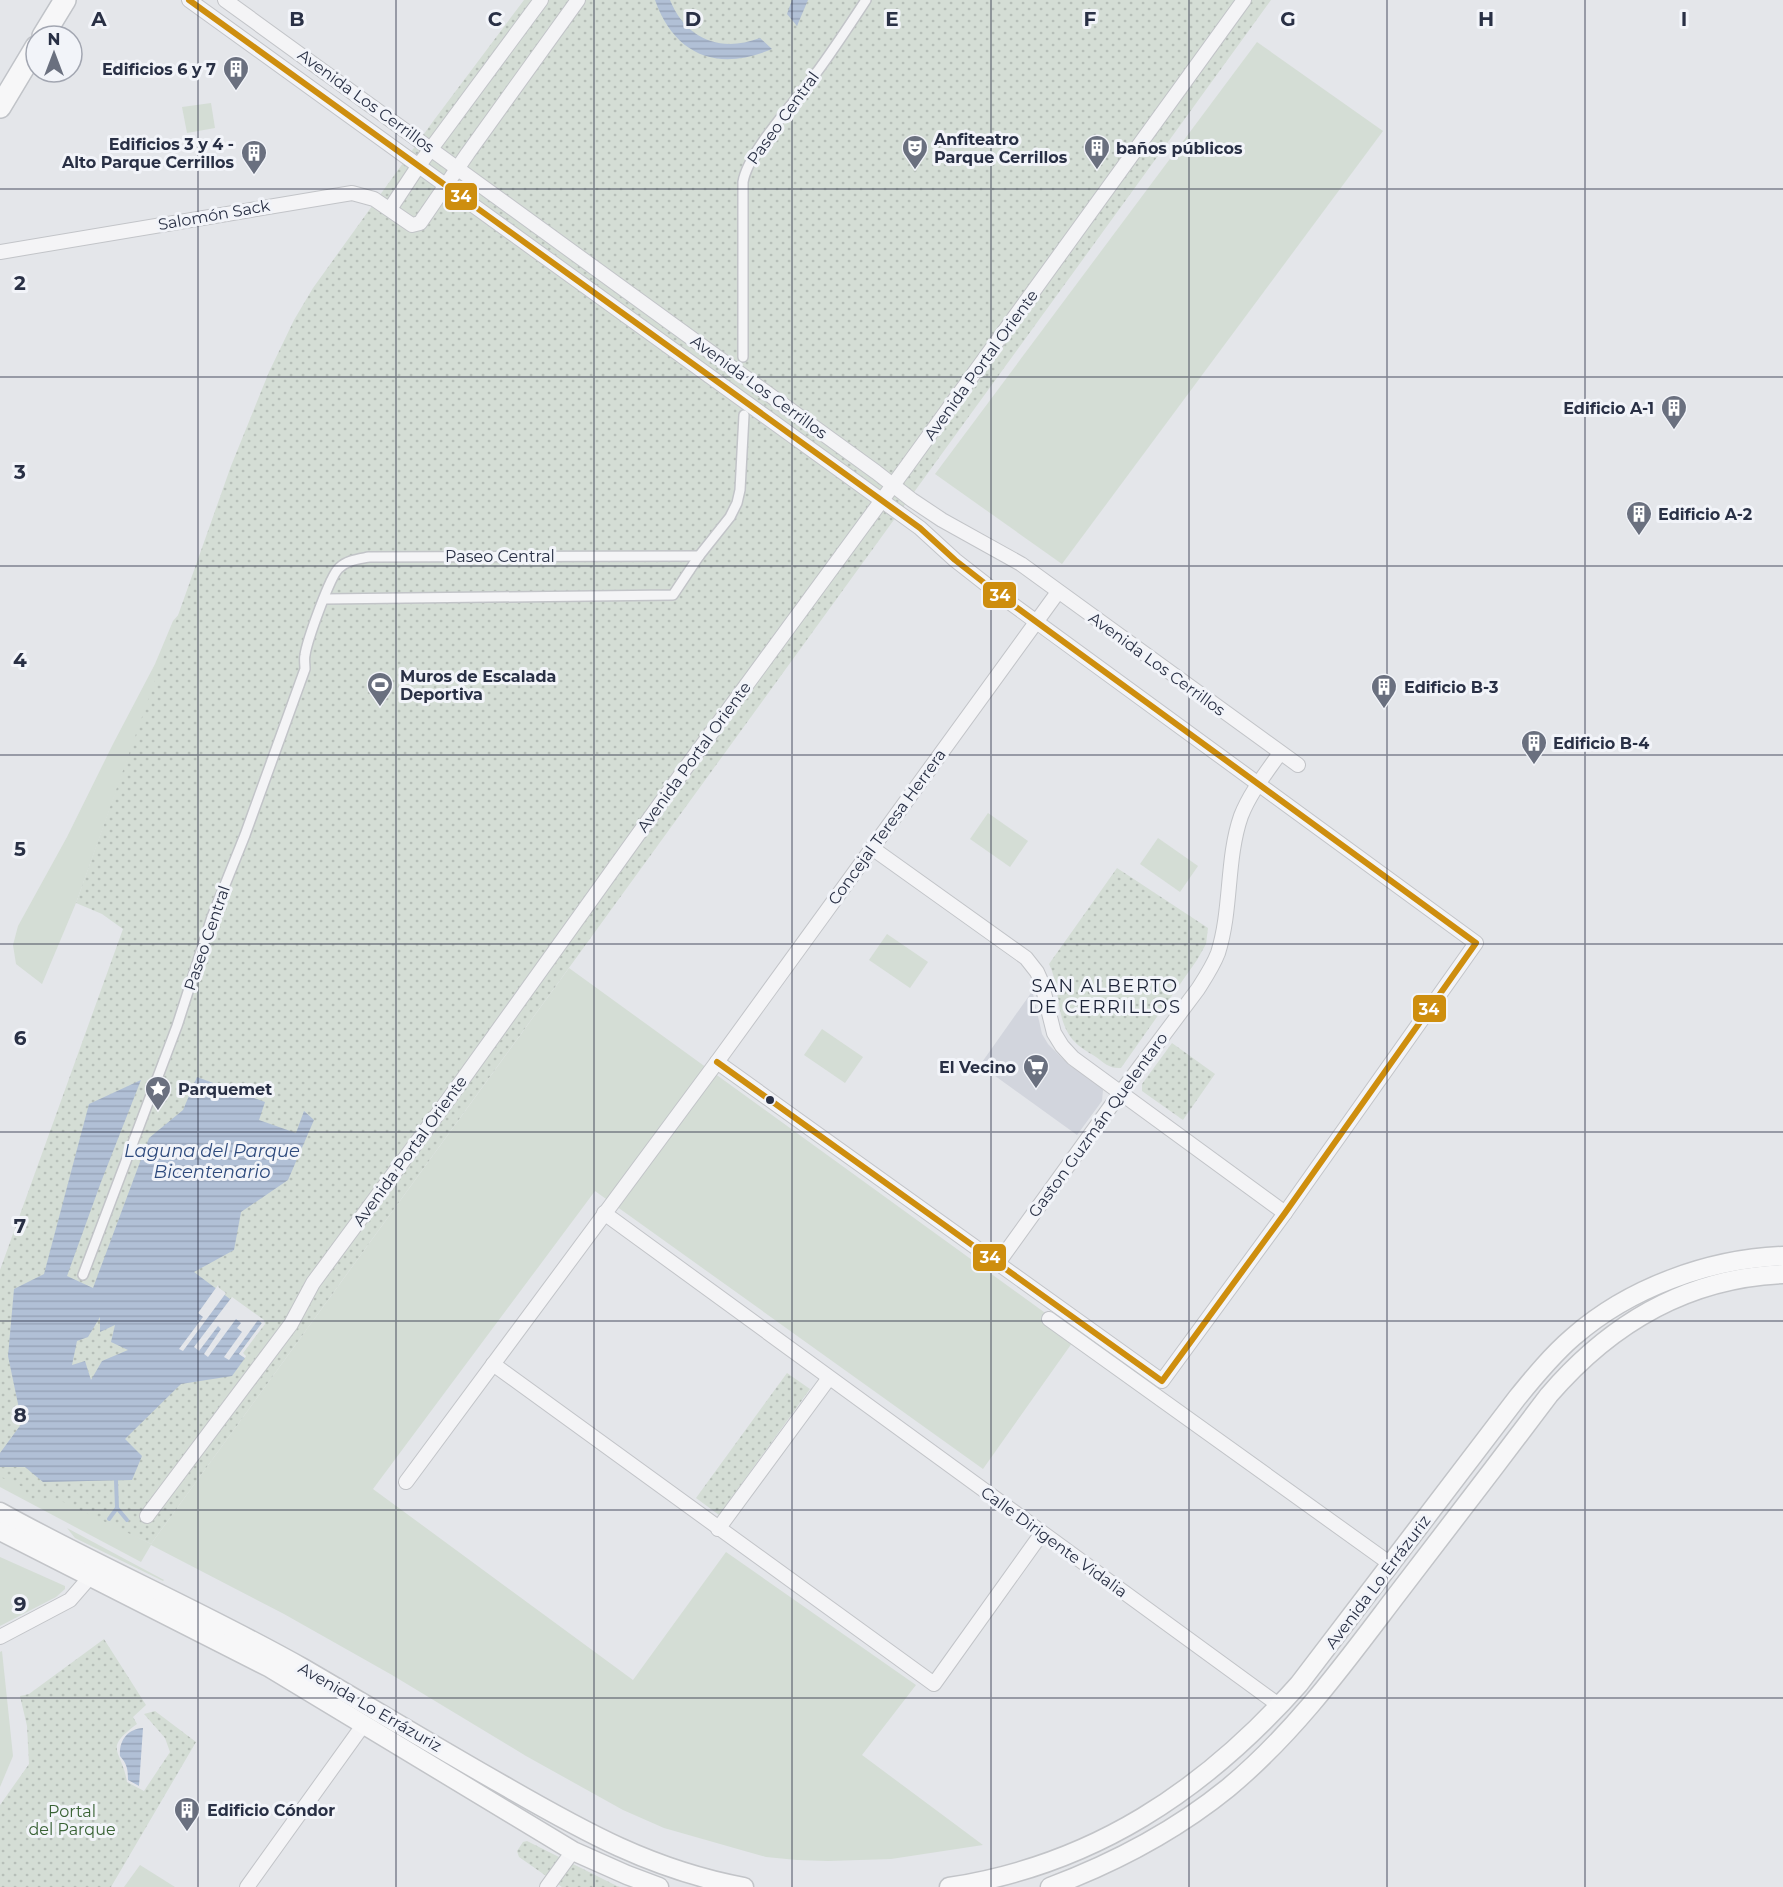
<svg xmlns="http://www.w3.org/2000/svg" width="1783" height="1887" font-family="Montserrat,sans-serif">
<defs>
<pattern id="park-dots" width="8" height="8" patternUnits="userSpaceOnUse" patternTransform="scale(1.5)"><rect width="8" height="8" fill="#d4ddd5"/><path d="M2 2h.1M6 6h.1" fill="none" stroke="#b6beb8" stroke-width="1.8" stroke-linecap="round"/></pattern>
<pattern id="water-rules" width="6" height="5" patternUnits="userSpaceOnUse" patternTransform="scale(1.5)"><rect width="6" height="5" fill="#b1c0d6"/><path d="M0 2.5h6" fill="none" stroke="#98a5b9"/></pattern>
</defs>
<rect width="100%" height="100%" fill="#e4e6ea"/>
<path fill="#d2d5dd" d="M 1031,993 L 1033,994 L 1042,1034 L 1048,1044 L 1069,1065 L 1095,1081 L 1103,1090 L 1102,1101 L 1077,1135 L 980,1065 Z"/>
<g fill="#d4ddd5">
<path d="M 1257,42 L 1383,131 L 1062,564 L 935,474 Z"/>
<path d="M 211,103 L 215,128 L 187,133 L 182,107 Z"/>
<path d="M 180,613 L 76,903 L 42,984 L 16,964 L 13,945 L 18,926 L 67,837 L 113,744 L 155,664 L 173,621 Z"/>
<path d="M 988,813 L 1028,841 L 1010,867 L 970,839 Z"/>
<path d="M 1158,838 L 1198,866 L 1180,892 L 1140,864 Z"/>
<path d="M 887,934 L 928,962 L 910,988 L 869,960 Z"/>
<path d="M 569,968 L 1077,1336 L 983,1469 L 595,1191 L 373,1489 L 633,1680 L 726,1552 L 916,1685 L 862,1755 L 983,1845 L 891,1859 L 828,1861 L 797,1860 L 766,1857 L 664,1828 L 623,1810 L 526,1756 L 392,1675 L 284,1614 L 151,1545 L 141,1562 L 0,1487 L 0,1467 L 151,1544 Z"/>
<path d="M 822,1029 L 863,1057 L 845,1083 L 804,1055 Z"/>
<path d="M 67,1528 L 164,1580 L 163,1581 L 75,1538 Z"/>
<path d="M 0,1557 L 65,1586 L 65,1589 L 56,1597 L 0,1626 Z"/>
<path d="M 2,1651 L 13,1756 L 0,1787 L 0,1652 Z"/>
<path d="M 140,1865 L 175,1887 L 124,1887 Z"/>
</g>
<g fill="url(#park-dots)">
<path d="M 524,0 L 1271,0 L 151,1544 L 55,1498 L 27,1500 L 25,1488 L 0,1477 L 0,1270 L 123,929 L 102,914 L 76,903 L 231,466 L 269,372 L 294,320 L 313,288 L 434,120 Z"/>
<path d="M 1117,868 L 1208,928 L 1206,944 L 1197,960 L 1121,1068 C 1110,1069 1104,1063 1096,1057 C 1088,1052 1079,1047 1073,1040 C 1055,1019 1061,988 1049,964 Z"/>
<path d="M 1172,1043 L 1215,1074 L 1183,1120 L 1142,1091 L 1142,1084 Z"/>
<path d="M 787,1373 L 810,1389 L 719,1515 L 696,1498 Z"/>
<path d="M 104,1639 L 146,1705 L 133,1717 L 137,1724 C 102,1750 122,1749 127,1782 L 144,1791 L 170,1752 L 165,1738 L 144,1714 L 155,1711 L 196,1742 L 111,1887 L 0,1887 L 0,1805 L 29,1764 L 27,1726 L 20,1696 L 29,1694 Z"/>
<path d="M 527,1841 L 617,1886 L 620,1887 L 562,1887 L 519,1857 L 517,1851 L 523,1842 Z"/>
</g>
<g fill="url(#water-rules)" fill-rule="evenodd">
<path d="M 655,0 L 670,0 C 686,39 720,53 760,38 L 772,49 C 718,72 675,56 655,0 Z"/>
<path d="M 792,0 L 808,0 L 797,26 L 787,14 Z"/>
<path d="M 197,1077 L 265,1102 L 259,1120 L 296,1133 L 304,1111 L 314,1120 L 288,1180 L 241,1212 L 234,1250 L 194,1272 L 262,1323 L 239,1354 L 245,1358 L 232,1376 L 181,1384 L 125,1439 L 142,1456 L 132,1480 L 43,1482 L 25,1467 L 0,1467 L 0,1453 L 22,1423 L 8,1356 L 14,1289 L 44,1274 L 89,1104 L 141,1080 L 101,1182 L 67,1276 L 93,1288 L 149,1138 L 183,1110 ZM 100,1317 L 100,1332 L 115,1325 L 111,1342 L 128,1350 L 102,1361 L 91,1380 L 85,1361 L 72,1365 L 77,1341 L 88,1337 Z"/>
<path d="M 143,1728 L 139,1786 L 128,1780 C 128,1769 127,1764 120,1756 C 119,1741 127,1729 143,1728 Z"/>
</g>
<g fill="#e4e6ea">
<path d="M 218,1285 L 219,1288 L 226,1293 L 183,1351 L 179,1349 L 203,1317 L 198,1313 Z"/>
<path d="M 232,1297 L 264,1320 L 265,1324 L 243,1353 L 246,1356 L 245,1358 L 239,1354 L 262,1323 L 258,1320 L 229,1360 L 224,1357 L 242,1332 L 237,1328 L 241,1323 L 236,1319 L 208,1357 L 204,1354 L 221,1329 L 218,1326 L 199,1351 L 194,1347 Z"/>
</g>
<g fill="none" stroke-linecap="round" stroke-linejoin="round">
<g stroke="#b1c0d6" stroke-width="4">
<path d="M 116,1480 L 117,1508 L 127,1520"/>
<path d="M 109,1519 L 117,1508"/>
</g>
<defs>
<g id="pedestrian">
<path d="M 743,357 L 743,182 C 748,152 794,103 814,76 C 832,52 849,26 866,0"/>
<path d="M 324,599 L 673,595 L 699,556 L 730,517 L 737,503 L 740,490 L 744,415"/>
<path d="M 83,1275 L 177,1026 L 212,917 L 245,835 L 305,669 C 305,665 304,659 305,655 C 307,641 330,576 339,568 C 347,560 359,559 369,557 L 699,556"/>
</g>
<g id="minor">
<path d="M 189,0 L 920,528 L 955,560 L 1001,596 L 1476,943 L 1285,1213 L 1162,1381 L 717,1062"/>
<path d="M 225,0 L 876,472 L 912,500 L 942,520 L 1021,564 L 1298,765"/>
<path d="M 390,209 L 419,165 L 541,0"/>
<path d="M 0,252 L 352,193 L 374,199 L 412,225 L 420,223 L 468,153 L 578,0"/>
<path d="M 872,848 L 1026,958 L 1037,972 L 1041,981 L 1054,1033 L 1062,1046 L 1073,1058 L 1285,1213"/>
<path d="M 604,1213 L 1280,1706"/>
<path d="M 998,1263 L 1121,1092 L 1198,989 C 1205,978 1213,966 1218,953 C 1232,909 1226,859 1241,816 C 1250,793 1266,773 1280,753"/>
<path d="M 1049,1319 L 1392,1565"/>
<path d="M 493,1364 L 934,1684 L 1042,1533"/>
<path d="M 406,1482 L 717,1062 L 1058,592"/>
<path d="M 147,1516 L 291,1324 L 313,1283 L 448,1100 L 690,762 L 907,466 L 1244,0"/>
<path d="M 718,1529 L 829,1378"/>
<path d="M 0,1637 L 70,1600 L 90,1577"/>
<path d="M 247,1887 L 364,1724"/>
<path d="M 547,1887 L 573,1851"/>
</g>
<g id="secondary">
<path d="M 0,1512 C 99,1567 204,1612 303,1668 C 370,1707 436,1747 503,1785 C 583,1831 652,1870 744,1887"/>
<path d="M 0,1531 L 270,1668 L 573,1851 L 627,1875 L 659,1887"/>
<path d="M 949,1887 C 1093,1865 1204,1791 1299,1684 L 1517,1398 C 1534,1377 1552,1355 1573,1337 C 1629,1288 1708,1259 1783,1256"/>
<path d="M 1050,1887 C 1114,1863 1175,1831 1228,1788 C 1293,1734 1342,1667 1392,1601 C 1445,1532 1497,1464 1549,1395 C 1610,1324 1687,1278 1783,1274"/>
</g>
<g id="primary">
<path d="M 43,36 L 65,0"/>
<path d="M 0,107 L 36,47"/>
</g>
</defs>
<use href="#pedestrian" stroke="#c2c4c8" stroke-width="12"/>
<use href="#minor" stroke="#c2c4c8" stroke-width="16"/>
<use href="#secondary" stroke="#c2c4c8" stroke-width="21"/>
<use href="#primary" stroke="#c0c3c8" stroke-width="24"/>
<use href="#pedestrian" stroke="#f4f4f6" stroke-width="9"/>
<use href="#minor" stroke="#f4f4f6" stroke-width="14"/>
<use href="#secondary" stroke="#f7f7f8" stroke-width="18"/>
<use href="#primary" stroke="#f7f7f8" stroke-width="21"/>
<defs>
<path id="bus-1" d="M 189,0 L 920,528 L 955,560 L 1001,596 L 1476,943 L 1285,1213 L 1162,1381 L 717,1062"/>
</defs>
<use href="#bus-1" stroke="#f2f4f9" stroke-width="10"/>
<use href="#bus-1" stroke="#ce8e0e" stroke-width="6"/>
</g>
<path fill="none" stroke="#293045" stroke-width="1.5" stroke-opacity="0.55" d="M 198,0 L 198,1887M 396,0 L 396,1887M 594,0 L 594,1887M 792,0 L 792,1887M 991,0 L 991,1887M 1189,0 L 1189,1887M 1387,0 L 1387,1887M 1585,0 L 1585,1887M 0,189 L 1783,189M 0,377 L 1783,377M 0,566 L 1783,566M 0,755 L 1783,755M 0,944 L 1783,944M 0,1132 L 1783,1132M 0,1321 L 1783,1321M 0,1510 L 1783,1510M 0,1698 L 1783,1698"/>
<defs>
<symbol id="building-pin" viewBox="-11 -11 22 30"><path d="M0 17L-7.5 6A9.5 9.5 0 1 1 7.5 6Z" fill="#6a707f" stroke="#f2f4f9"/><path d="M-4-6H4V6H1V3H-1V6H-4ZM-2.5-4.3h1.7v1.8h-1.7ZM.8-4.3h1.7v1.8H.8ZM-2.5-1h1.7V.8h-1.7ZM.8-1h1.7V.8H.8Z" fill="#fff"/></symbol>
<symbol id="theatre-pin" viewBox="-11 -11 22 30"><path d="M0 17L-7.5 6A9.5 9.5 0 1 1 7.5 6Z" fill="#6a707f" stroke="#f2f4f9"/><path d="M-5-5.5Q0-4 5-5.5V0Q5 5 0 6Q-5 5-5 0ZM-3.3-2.5H-1v1.5H-3.3ZM1-2.5H3.3v1.5H1ZM-2.8 1Q0 5.5 2.8 1Z" fill="#fff"/></symbol>
<symbol id="stadium-pin" viewBox="-11 -11 22 30"><path d="M0 17L-7.5 6A9.5 9.5 0 1 1 7.5 6Z" fill="#6a707f" stroke="#f2f4f9"/><path d="M0-5a6.5 5 0 1 0 0 10a6.5 5 0 1 0 0-10ZM-3.5-1.8h7v3.6h-7Z" fill="#fff"/></symbol>
<symbol id="supermarket-pin" viewBox="-11 -11 22 30"><path d="M0 17L-7.5 6A9.5 9.5 0 1 1 7.5 6Z" fill="#6a707f" stroke="#f2f4f9"/><path d="M-6-5.5h2.5l.6 2H6L4.5 2H-2.5L-4.4-4H-6ZM-1.5 3.2a1.3 1.3 0 1 0 .1 0ZM3 3.2a1.3 1.3 0 1 0 .1 0Z" fill="#fff"/></symbol>
<symbol id="sight-pin" viewBox="-11 -11 22 30"><path d="M0 17L-7.5 6A9.5 9.5 0 1 1 7.5 6Z" fill="#6a707f" stroke="#f2f4f9"/><path d="M0-6L1.8-2.2L6-1.7L2.9 1.2L3.7 5.4L0 3.3L-3.7 5.4L-2.9 1.2L-6-1.7L-1.8-2.2Z" fill="#fff"/></symbol>
</defs>
<g fill-rule="evenodd">
<use href="#building-pin" x="221" y="54" width="30" height="40"/>
<use href="#theatre-pin" x="900" y="133" width="30" height="40"/>
<use href="#building-pin" x="1082" y="133" width="30" height="40"/>
<use href="#building-pin" x="239" y="138" width="30" height="40"/>
<use href="#building-pin" x="1659" y="393" width="30" height="40"/>
<use href="#building-pin" x="1624" y="499" width="30" height="40"/>
<use href="#stadium-pin" x="365" y="670" width="30" height="40"/>
<use href="#building-pin" x="1369" y="672" width="30" height="40"/>
<use href="#building-pin" x="1519" y="728" width="30" height="40"/>
<use href="#supermarket-pin" x="1021" y="1052" width="30" height="40"/>
<use href="#sight-pin" x="143" y="1074" width="30" height="40"/>
<use href="#building-pin" x="172" y="1795" width="30" height="40"/>
</g>
<circle fill="#293045" stroke="#f2f4f9" stroke-width="2" cx="770" cy="1100" r="5"/>
<g text-anchor="middle" dominant-baseline="central" stroke-width="6" stroke-linejoin="round" paint-order="stroke">
<g font-size="16" font-weight="bold" fill="#293045" stroke="#f2f4f9" text-anchor="start">
<text x="216" y="69" text-anchor="end">Edificios 6 y 7</text>
<text x="934" y="139">Anfiteatro<tspan x="934" dy="18">Parque Cerrillos</tspan></text>
<text x="234" y="144" text-anchor="end">Edificios 3 y 4 -<tspan x="234" dy="18">Alto Parque Cerrillos</tspan></text>
<text x="1116" y="148">baños públicos</text>
<text x="1654" y="408" text-anchor="end">Edificio A-1</text>
<text x="1658" y="514">Edificio A-2</text>
<text x="400" y="676">Muros de Escalada<tspan x="400" dy="18">Deportiva</tspan></text>
<text x="1404" y="687">Edificio B-3</text>
<text x="1553" y="743">Edificio B-4</text>
<text x="1016" y="1067" text-anchor="end">El Vecino</text>
<text x="178" y="1089">Parquemet</text>
<text x="207" y="1810">Edificio Cóndor</text>
</g>
<g font-size="16" fill="#293045" stroke="#f2f4f9">
<text transform="translate(366 101) rotate(36)">Avenida Los Cerrillos</text>
<text transform="translate(783 118) rotate(-54)">Paseo Central</text>
<text transform="translate(214 215) rotate(-10)">Salomón Sack</text>
<text transform="translate(981 365) rotate(-54)">Avenida Portal Oriente</text>
<text transform="translate(759 387) rotate(36)">Avenida Los Cerrillos</text>
<text x="500" y="556">Paseo Central</text>
<text transform="translate(1157 664) rotate(36)">Avenida Los Cerrillos</text>
<text transform="translate(694 757) rotate(-54)">Avenida Portal Oriente</text>
<text transform="translate(887 827) rotate(-54)">Concejal Teresa Herrera</text>
<text transform="translate(207 938) rotate(-71)">Paseo Central</text>
<text transform="translate(1098 1125) rotate(-54)">Gaston Guzmán Quelentaro</text>
<text transform="translate(410 1151) rotate(-54)">Avenida Portal Oriente</text>
<text transform="translate(1054 1542) rotate(36)">Calle Dirigente Vidalia</text>
<text transform="translate(1378 1582) rotate(-53)">Avenida Lo Errázuriz</text>
<text transform="translate(370 1707) rotate(30)">Avenida Lo Errázuriz</text>
</g>
<g font-size="16" fill="#396235" stroke="#f2f4f9">
<text x="72" y="1811">Portal<tspan x="72" dy="18">del Parque</tspan></text>
</g>
<g font-size="18" letter-spacing="1.5" fill="#1b2236" stroke="#f2f4f9">
<text x="1105" y="986">SAN ALBERTO<tspan x="1105" dy="21">DE CERRILLOS</tspan></text>
</g>
<g font-size="18" font-style="italic" fill="#2f4b7d" stroke="#f2f4f9">
<text x="212" y="1151">Laguna del Parque<tspan x="212" dy="21">Bicentenario</tspan></text>
</g>
</g>
<g font-size="20" text-anchor="middle" font-weight="bold" fill="#293045" stroke="#f2f4f9" stroke-width="6" stroke-linejoin="round" paint-order="stroke">
<text x="99" y="26">A</text>
<text x="297" y="26">B</text>
<text x="495" y="26">C</text>
<text x="693" y="26">D</text>
<text x="892" y="26">E</text>
<text x="1090" y="26">F</text>
<text x="1288" y="26">G</text>
<text x="1486" y="26">H</text>
<text x="1684" y="26">I</text>
<text x="20" y="290">2</text>
<text x="20" y="479">3</text>
<text x="20" y="667">4</text>
<text x="20" y="856">5</text>
<text x="20" y="1045">6</text>
<text x="20" y="1233">7</text>
<text x="20" y="1422">8</text>
<text x="20" y="1611">9</text>
</g>
<g stroke="#f2f4f9" stroke-width="2">
<rect x="444" y="182" width="34" height="29" rx="6" fill="#ce8e0e"/>
<rect x="982" y="581" width="35" height="28" rx="6" fill="#ce8e0e"/>
<rect x="1412" y="994" width="35" height="29" rx="6" fill="#ce8e0e"/>
<rect x="972" y="1243" width="35" height="29" rx="6" fill="#ce8e0e"/>
</g>
<g font-size="16" text-anchor="middle" font-weight="bold" fill="#fff">
<text x="461" y="202">34</text>
<text x="1000" y="601">34</text>
<text x="1429" y="1015">34</text>
<text x="990" y="1263">34</text>
</g>
<g transform="translate(54 54)"><circle r="28" fill="#f2f4f9" stroke="#a2a6b1" stroke-width="1.5"/>
<path d="M0-4.5L10 22L0 15L-10 22Z" fill="#6a707f"/>
<text y="-9" font-size="16" font-weight="bold" text-anchor="middle" fill="#293045">N</text>
</g>
</svg>
